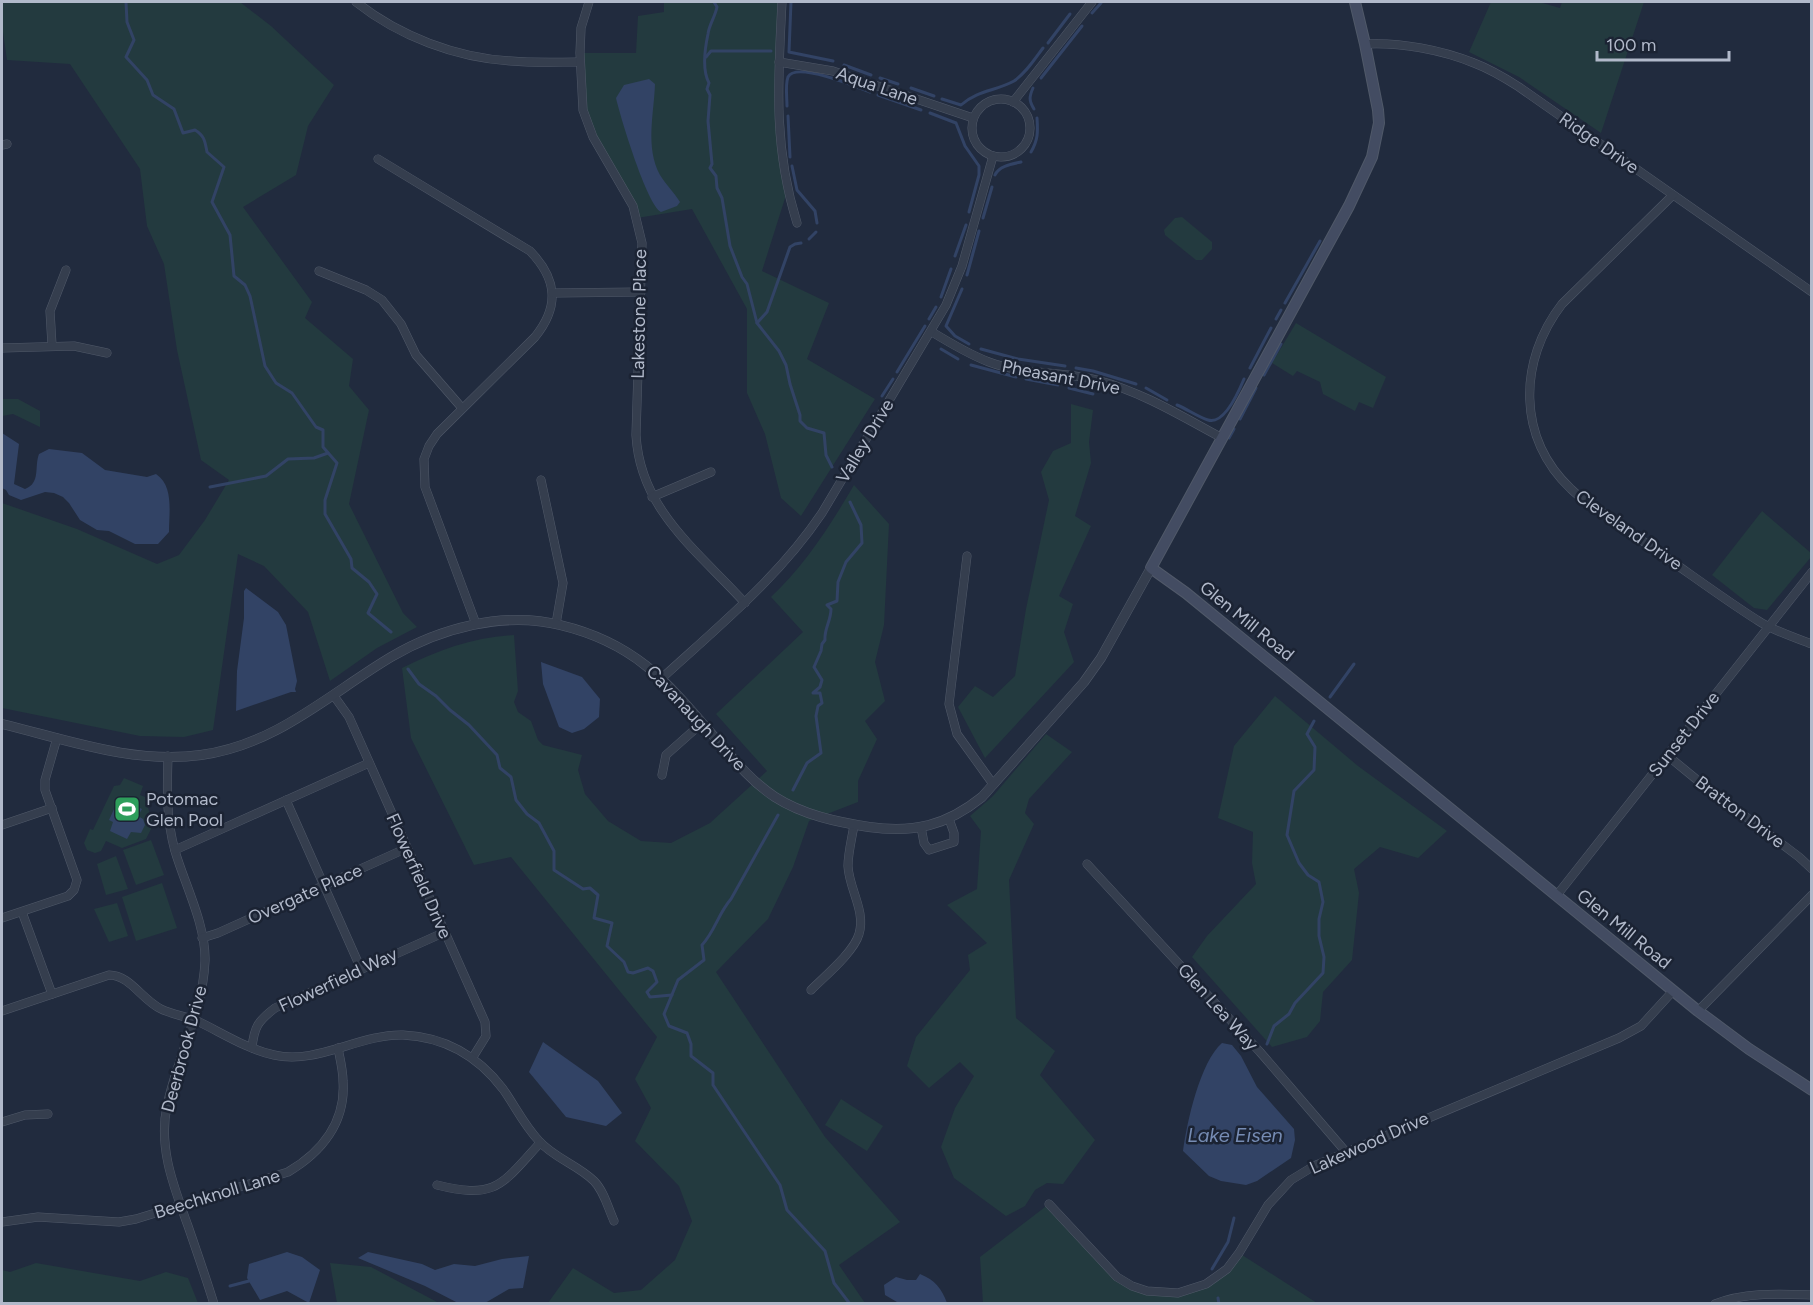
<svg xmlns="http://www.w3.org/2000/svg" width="1813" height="1305" font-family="Figtree,sans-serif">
<rect width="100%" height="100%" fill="#212b3e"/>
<g fill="#233a3f">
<path d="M 2,2 L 240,2 L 271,26 L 334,85 L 308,126 L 296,175 L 243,207 L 312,302 L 305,318 L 353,359 L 349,386 L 369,410 L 349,504 L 403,613 L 417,627 L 377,648 L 330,681 L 308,612 L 264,566 L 238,554 L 213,730 L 184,737 L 140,736 L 2,708 L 2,503 L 77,529 L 157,564 L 179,555 L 205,520 L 229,480 L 201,460 L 177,350 L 164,264 L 147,226 L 140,169 L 70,64 L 7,60 L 2,25 Z"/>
<path d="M 664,2 L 782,2 L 779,62 L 787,192 L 762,271 L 829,303 L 807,359 L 875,399 L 801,516 L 781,498 L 765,434 L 747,393 L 747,309 L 692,209 L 637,218 L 588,129 L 580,53 L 636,53 L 638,16 L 664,12 Z"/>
<path d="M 1491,2 L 1539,2 L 1560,8 L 1562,2 L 1644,2 L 1601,133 L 1519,77 L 1469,52 Z"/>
<path d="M 1182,217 L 1212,242 L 1212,249 L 1202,260 L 1196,260 L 1165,235 L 1164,230 L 1175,218 Z"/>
<path d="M 1296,323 L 1386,377 L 1373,408 L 1359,402 L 1355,411 L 1323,394 L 1320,382 L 1297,371 L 1293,376 L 1272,363 Z"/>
<path d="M 2,399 L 18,399 L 40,411 L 40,427 L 13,414 L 2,416 Z"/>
<path d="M 1071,404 L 1093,410 L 1089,442 L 1091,463 L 1075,516 L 1091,526 L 1059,596 L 1073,604 L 1064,632 L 1074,662 L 985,758 L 958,707 L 975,686 L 993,697 L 1015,676 L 1026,609 L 1049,500 L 1041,472 L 1053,451 L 1071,443 Z"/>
<path d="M 854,485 L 889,524 L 884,625 L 875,662 L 885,701 L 865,721 L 877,739 L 858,781 L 858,802 L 809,821 L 793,867 L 768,919 L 716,972 L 825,1137 L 900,1222 L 839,1265 L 865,1303 L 545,1303 L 548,1303 L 573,1268 L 614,1293 L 641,1290 L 675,1260 L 692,1221 L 679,1186 L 635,1141 L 651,1108 L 635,1079 L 657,1037 L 511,857 L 474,865 L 411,738 L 402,668 C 438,650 474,637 514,635 L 518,691 L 514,702 L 518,712 L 531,721 L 538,740 L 543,745 L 582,755 L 578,770 L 585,794 L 608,821 L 641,841 L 671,843 L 710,823 L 767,771 L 716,714 L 803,632 L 771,597 C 805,565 830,526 854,485 Z"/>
<path d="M 1762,511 L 1811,553 L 1811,557 L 1767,610 L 1754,608 L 1712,575 Z"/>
<path d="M 1275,696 L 1358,766 L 1447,831 L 1418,858 L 1380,847 L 1354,869 L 1359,893 L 1352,960 L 1323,992 L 1320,1021 L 1307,1037 L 1272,1047 L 1192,957 L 1207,936 L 1256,884 L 1252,863 L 1253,832 L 1218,818 L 1234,746 Z"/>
<path d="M 1046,734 L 1072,752 L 1029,799 L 1025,813 L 1034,824 L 1009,880 L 1016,1018 L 1055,1051 L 1040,1075 L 1095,1140 L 1063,1184 L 1047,1183 L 1035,1190 L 1025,1206 L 1006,1216 L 954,1178 L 941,1147 L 955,1108 L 974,1076 L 960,1062 L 929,1088 L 907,1066 L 916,1037 L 970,970 L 968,955 L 987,943 L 947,905 L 977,889 L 981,831 L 970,816 L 993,796 Z"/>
<path d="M 124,778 L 143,786 L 140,795 L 145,797 L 153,825 L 146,839 L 122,848 L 106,841 L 101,851 L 95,853 L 87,850 L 84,843 L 90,829 L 93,830 L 114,786 L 120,785 Z"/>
<path d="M 151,840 L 164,875 L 136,885 L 123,850 Z"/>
<path d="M 116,856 L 128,889 L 106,895 L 97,864 Z"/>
<path d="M 162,883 L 177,928 L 136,941 L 122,897 Z"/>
<path d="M 117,903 L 128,936 L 109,942 L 94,909 Z"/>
<path d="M 841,1099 L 883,1126 L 867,1151 L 825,1125 Z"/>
<path d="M 1049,1204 L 1117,1277 L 1132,1286 L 1178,1293 L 1206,1284 L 1239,1253 L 1317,1303 L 983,1303 L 980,1257 Z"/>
<path d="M 36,1263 L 140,1281 L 166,1272 L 188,1278 L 198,1303 L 2,1303 L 2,1270 L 10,1272 Z"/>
<path d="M 330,1263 L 371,1267 L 439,1303 L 337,1303 Z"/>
</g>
<g fill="#324365">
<path d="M 649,79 L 655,84 C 654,114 645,147 660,175 C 666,185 674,192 680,202 L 677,206 L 661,212 C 647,205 620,116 616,98 L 624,85 Z"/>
<path d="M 2,433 L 19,444 L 14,484 L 25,489 C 41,483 34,467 39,454 L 49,449 L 82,453 L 105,470 L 147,477 L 156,474 C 174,486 169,512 169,532 L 158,544 L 135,544 L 109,531 L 97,530 L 80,520 L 69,503 L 63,497 L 54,493 L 45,492 L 21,500 L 9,495 L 6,490 L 2,488 Z"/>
<path d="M 246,588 L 278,612 L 286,625 L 297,681 L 295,689 L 296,692 L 291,692 L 236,711 L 237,671 L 244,618 L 244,591 Z"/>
<path d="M 541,662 L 582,677 L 600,699 L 599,717 L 584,729 L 572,733 L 559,727 L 543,684 Z"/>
<path d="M 125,801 L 142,809 L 138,816 L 143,819 L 145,825 L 141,833 L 131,832 L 127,839 L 110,831 L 113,822 L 109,820 L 115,807 L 120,809 Z"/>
<path d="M 543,1042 L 598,1081 L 622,1113 L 606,1126 L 566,1117 L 529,1072 Z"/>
<path d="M 1222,1043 L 1232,1045 L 1241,1056 L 1257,1087 L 1294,1129 L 1295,1140 L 1291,1158 L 1257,1181 L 1246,1185 L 1221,1181 L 1209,1176 L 1183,1151 C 1187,1122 1200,1062 1222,1043 Z"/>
<path d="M 287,1252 L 302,1257 L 320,1270 L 309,1303 L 287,1291 L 260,1300 L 247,1278 L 249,1264 Z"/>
<path d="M 368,1252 L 422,1264 L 435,1270 L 454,1264 L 475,1266 L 502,1259 L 529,1256 L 523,1288 L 509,1289 L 485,1303 L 458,1303 L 425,1286 L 358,1258 Z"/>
<path d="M 920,1274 C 935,1280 942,1289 947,1303 L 897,1302 L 885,1295 L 884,1285 L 896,1277 L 907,1280 L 916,1280 Z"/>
</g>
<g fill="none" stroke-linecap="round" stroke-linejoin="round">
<g stroke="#324365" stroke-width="3">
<path d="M 126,2 L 127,22 L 134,40 L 126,57 L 147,80 L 153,95 L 174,109 L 183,133 L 195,130 C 205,136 205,142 207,152 L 224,167 L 212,202 L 230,235 L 234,276 L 245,285 L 250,296 L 265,366 L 276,383 L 292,393 L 316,427 L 323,430 L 323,447 L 337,463 L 325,500 L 325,514 L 351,559 L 352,568 L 369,582 L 377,594 L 368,613 L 391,632"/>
<path d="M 714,2 L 717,7 C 715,17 709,25 708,34 C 705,48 702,70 709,83 L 707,89 L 710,95 L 708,121 L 712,164 L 710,168 L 716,176 L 717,188 L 722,198 L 730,246 L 742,277 L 747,284 L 757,323 L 779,351 L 786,365 L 790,384 L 800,415 L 800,421 L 807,428 L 824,433 L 826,455 L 832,467"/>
<path d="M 791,2 L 789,52 L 833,61"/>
<path d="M 1092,13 L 1101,3"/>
<path d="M 1048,43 L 1070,14"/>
<path d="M 706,57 L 711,51 L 771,51"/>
<path d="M 844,65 L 871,75"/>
<path d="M 880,78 L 898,84"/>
<path d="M 1041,78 L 1082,26"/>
<path d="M 911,88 L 934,96"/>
<path d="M 1033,88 C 1029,97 1029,101 1034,109"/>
<path d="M 878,95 L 921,110"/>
<path d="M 942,99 L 961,105 C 978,90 996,91 1014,81 C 1026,73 1034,60 1043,48"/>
<path d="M 787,106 C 787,98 785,85 788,77 C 796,61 857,87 870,92"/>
<path d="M 930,113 L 956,123 L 965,146 L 979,166 L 979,175 L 969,212"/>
<path d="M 788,116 L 790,157"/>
<path d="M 1031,152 C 1038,140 1038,132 1037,118"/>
<path d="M 792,166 L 797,190 L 815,211 L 817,223"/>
<path d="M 995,175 C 999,166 1012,164 1021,162"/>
<path d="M 983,218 L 992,187"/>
<path d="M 809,239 L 816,232"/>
<path d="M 955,256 L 966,225"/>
<path d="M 967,275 L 979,231"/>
<path d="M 962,289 L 946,326 L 955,336 L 969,344"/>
<path d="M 941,297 L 951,269"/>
<path d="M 1285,303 L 1320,241"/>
<path d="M 929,319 L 936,307"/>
<path d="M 1276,319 L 1281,310"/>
<path d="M 757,323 L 767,312 L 790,247 L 795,244 L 801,243"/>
<path d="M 941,349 L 958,359"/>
<path d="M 981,349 L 1018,359 L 1065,366"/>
<path d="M 971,365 L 1016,377"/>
<path d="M 1076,368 L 1093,371 L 1136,384"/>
<path d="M 1250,368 L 1271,328"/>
<path d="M 897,372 L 925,326"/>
<path d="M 1264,375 L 1281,344"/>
<path d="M 1026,379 L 1058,385"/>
<path d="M 1069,388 L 1093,394"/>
<path d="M 1146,388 L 1167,400"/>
<path d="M 882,396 L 893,379"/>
<path d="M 1177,405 C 1187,409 1198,417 1208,420 C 1224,425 1239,391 1244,379"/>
<path d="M 1240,419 L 1256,388"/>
<path d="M 1229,438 L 1234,429"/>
<path d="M 210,487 L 266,476 L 288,459 L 314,458 L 328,453"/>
<path d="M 408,669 L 419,684 L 436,696 L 450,710 L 469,725 L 497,755 L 500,768 L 511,777 L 516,800 L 527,814 L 539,823 L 554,851 L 554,870 L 583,889 L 590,888 L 598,895 L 594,918 L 612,923 L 607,946 L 624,962 L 628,972 L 633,973 L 648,968 L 653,971 L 657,982 L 647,992 L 650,997 L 672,995"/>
<path d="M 1330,697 L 1354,664"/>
<path d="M 793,790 L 807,763 L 821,753 L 816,716 L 818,706 L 822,703 L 820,693 L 813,693 L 820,687 L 822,680 L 814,667 L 821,651 L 822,644 L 825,640 C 824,629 831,621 831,609 L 827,605 L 837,601 L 838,582 L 846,562 L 862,543 L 861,525 L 850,502"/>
<path d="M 778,815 L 731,899 C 718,914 715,931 702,945 L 704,960 L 678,980 L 664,1014 L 669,1026 L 687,1033 L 691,1044 L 691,1056 L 713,1073 L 713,1085 L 780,1185 L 787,1210 L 825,1251 L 834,1283 L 850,1304"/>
<path d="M 1267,1044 L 1274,1026 L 1289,1014 L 1295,1003 L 1323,973 L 1324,957 L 1319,936 L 1319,919 L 1323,902 L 1319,882 L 1308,875 L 1299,863 L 1287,835 L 1294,791 L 1314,770 L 1315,747 L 1307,734 L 1314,721"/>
<path d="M 1212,1269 L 1228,1242 L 1234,1218"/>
<path d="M 230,1286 L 249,1281"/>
<path d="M 1218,1298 L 1219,1304"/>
</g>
<defs>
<g id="minor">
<path d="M 356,2 C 399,36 456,58 511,61 C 534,63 557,62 580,62"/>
<path d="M 589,2 L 581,28 L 580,53 L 583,110 L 593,137 L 633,206 L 642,243 L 636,435 C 640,510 698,551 745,603"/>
<path d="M 782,2 C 778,81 773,146 797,223"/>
<path d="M 1365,44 C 1400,42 1442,50 1474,63 C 1490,69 1505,78 1519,87 L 1812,292"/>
<path d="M 779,62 L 833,71 L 973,118"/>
<circle cx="1001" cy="128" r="29"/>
<path d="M 1013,102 L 1092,2"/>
<path d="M 2,145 L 7,144"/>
<path d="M 378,159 L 530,251 C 557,279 560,306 535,337 L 437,434 L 429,446 L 424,459 L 425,487 L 476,624"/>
<path d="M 1673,195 L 1562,304 C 1518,361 1517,438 1571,489 C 1581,499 1593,506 1604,514 C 1625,529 1646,543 1667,558 C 1697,579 1727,601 1757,620 C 1773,631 1794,637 1812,644"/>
<path d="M 319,271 L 366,290 L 382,300 L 401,324 L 416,355 L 462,408"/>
<path d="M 553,293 L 641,292"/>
<path d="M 932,332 C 950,343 968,354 989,362 C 1023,375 1062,371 1097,380 C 1142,392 1181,416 1222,438"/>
<path d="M 52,345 L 50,311 L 66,270"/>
<path d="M 2,348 L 74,346 L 107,353"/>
<path d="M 541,480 L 563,583 L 556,624"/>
<path d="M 652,497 L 711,472"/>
<path d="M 967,556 L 949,704 L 957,734 L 993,784"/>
<path d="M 662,678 C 719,626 779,577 822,513 L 946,305 L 962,266 L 993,156"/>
<path d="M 334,696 L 349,717 L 485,1022 L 486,1036 L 473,1057"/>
<path d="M 168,756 C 167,788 166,819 175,851 C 185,885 206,925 205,961 C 203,1012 177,1057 167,1106 C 158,1148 174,1187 188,1226 C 197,1252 206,1278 214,1304"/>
<path d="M 1668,756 L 1696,779 L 1799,857 L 1812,869"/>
<path d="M 662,775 L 666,755 L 702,723"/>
<path d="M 286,800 L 361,969"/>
<path d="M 2,825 L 52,808"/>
<path d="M 921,827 L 924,843 L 929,850 L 954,842 L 954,833 L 949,819"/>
<path d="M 175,850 L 369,763"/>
<path d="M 1087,864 L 1260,1052 L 1346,1152"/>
<path d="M 1557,895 L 1812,572"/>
<path d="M 22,912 L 52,994"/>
<path d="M 2,918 L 68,896 L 74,890 L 77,880 L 45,790 L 45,780 L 57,738"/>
<path d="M 202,938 L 218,933 L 407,848"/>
<path d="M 811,990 C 825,976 854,952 859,934 C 866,911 849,889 848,866 C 848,853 852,838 854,825"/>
<path d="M 2,1011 L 109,975 C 130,975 142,1000 161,1009 C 171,1014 184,1016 195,1020 C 221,1032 246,1049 274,1055 C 317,1065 359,1034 403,1035 C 445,1037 478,1056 503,1089 C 515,1106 524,1125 539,1141 C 554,1158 578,1165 594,1181 C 604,1191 608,1208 614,1221"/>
<path d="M 1698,1011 L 1812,895"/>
<path d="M 252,1048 C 254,1027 258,1021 275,1008 L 445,932"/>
<path d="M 2,1122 L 25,1115 L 48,1114"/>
<path d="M 437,1185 C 497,1200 502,1184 540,1143"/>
<path d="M 1049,1204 L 1117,1277 L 1132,1286 L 1147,1291 L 1178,1293 L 1206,1284 L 1227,1269 L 1239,1253 L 1268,1205 L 1291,1180 L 1314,1166 L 1619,1038 L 1641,1026 L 1673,991"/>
<path d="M 2,1222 L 38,1217 L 119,1222 L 136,1219 L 288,1172 C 322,1152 346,1122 343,1081 C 343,1070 340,1059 338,1048"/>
<path d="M 1715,1304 C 1745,1292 1780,1294 1812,1295"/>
</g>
<path id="tertiary" d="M 2,724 C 68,740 132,764 201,755 C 276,745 329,694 391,657 C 440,628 504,611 560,625 C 636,643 668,683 716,739 C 734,760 752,782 775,797 C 803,815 837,822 869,827 C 914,833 946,826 982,797 L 1084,682 L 1101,658 L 1151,568"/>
<path id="secondary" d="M 1355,2 L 1365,44 L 1378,110 L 1379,123 L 1372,157 L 1349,206 L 1151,568 L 1186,593 L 1698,1011 L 1749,1049 L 1812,1090"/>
</defs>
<use href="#minor" stroke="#505969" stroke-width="9"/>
<use href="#tertiary" stroke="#505969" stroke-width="10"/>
<use href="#secondary" stroke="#505969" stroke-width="12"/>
<use href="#minor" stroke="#353e4e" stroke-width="8"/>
<use href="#tertiary" stroke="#353e4e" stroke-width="9"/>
<use href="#secondary" stroke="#434c62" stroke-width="10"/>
</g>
<defs>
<symbol id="stadium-square" viewBox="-11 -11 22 22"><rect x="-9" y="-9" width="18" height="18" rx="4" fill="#2e9e5b" stroke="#1b2333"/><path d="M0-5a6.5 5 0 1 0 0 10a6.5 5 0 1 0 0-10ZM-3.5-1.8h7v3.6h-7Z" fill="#fff"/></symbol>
</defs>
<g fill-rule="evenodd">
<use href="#stadium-square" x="112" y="794" width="30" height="30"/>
</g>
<g text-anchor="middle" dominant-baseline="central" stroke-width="5" stroke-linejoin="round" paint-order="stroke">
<g font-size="18" fill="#b1b9ca" stroke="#1b2333">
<text transform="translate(877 86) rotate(19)">Aqua Lane</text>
<text transform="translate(1599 143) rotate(35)">Ridge Drive</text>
<text transform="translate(639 314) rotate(-89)">Lakestone Place</text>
<text transform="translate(1061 377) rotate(11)">Pheasant Drive</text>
<text transform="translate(865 441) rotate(-59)">Valley Drive</text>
<text transform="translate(1629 530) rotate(35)">Cleveland Drive</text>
<text transform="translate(1247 621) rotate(39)">Glen Mill Road</text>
<text transform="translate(696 718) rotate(47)">Cavanaugh Drive</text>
<text transform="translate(1684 734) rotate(-52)">Sunset Drive</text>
<text transform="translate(1740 812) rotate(37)">Bratton Drive</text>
<text transform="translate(419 876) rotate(66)">Flowerfield Drive</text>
<text transform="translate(305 894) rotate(-24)">Overgate Place</text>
<text transform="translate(1624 929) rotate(39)">Glen Mill Road</text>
<text transform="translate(338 980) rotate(-25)">Flowerfield Way</text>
<text transform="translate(1218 1007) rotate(48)">Glen Lea Way</text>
<text transform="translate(184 1049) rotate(-75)">Deerbrook Drive</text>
<text transform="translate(1369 1143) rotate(-24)">Lakewood Drive</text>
<text transform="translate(217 1194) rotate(-17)">Beechknoll Lane</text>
</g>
<g font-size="18" fill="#b1b9ca" stroke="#1b2333" text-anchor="start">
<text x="146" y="799">Potomac<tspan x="146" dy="21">Glen Pool</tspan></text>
</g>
<g font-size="20" font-style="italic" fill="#768cb4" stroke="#1b2333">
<text x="1235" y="1135">Lake Eisen</text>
</g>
</g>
<rect width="1813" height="1305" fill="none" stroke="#b1b9ca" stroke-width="6"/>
<path d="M1597 51v9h132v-9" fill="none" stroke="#b1b9ca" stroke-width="3"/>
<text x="1606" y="51" font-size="18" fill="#b1b9ca" stroke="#1b2333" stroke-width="4.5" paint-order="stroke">100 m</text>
</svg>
